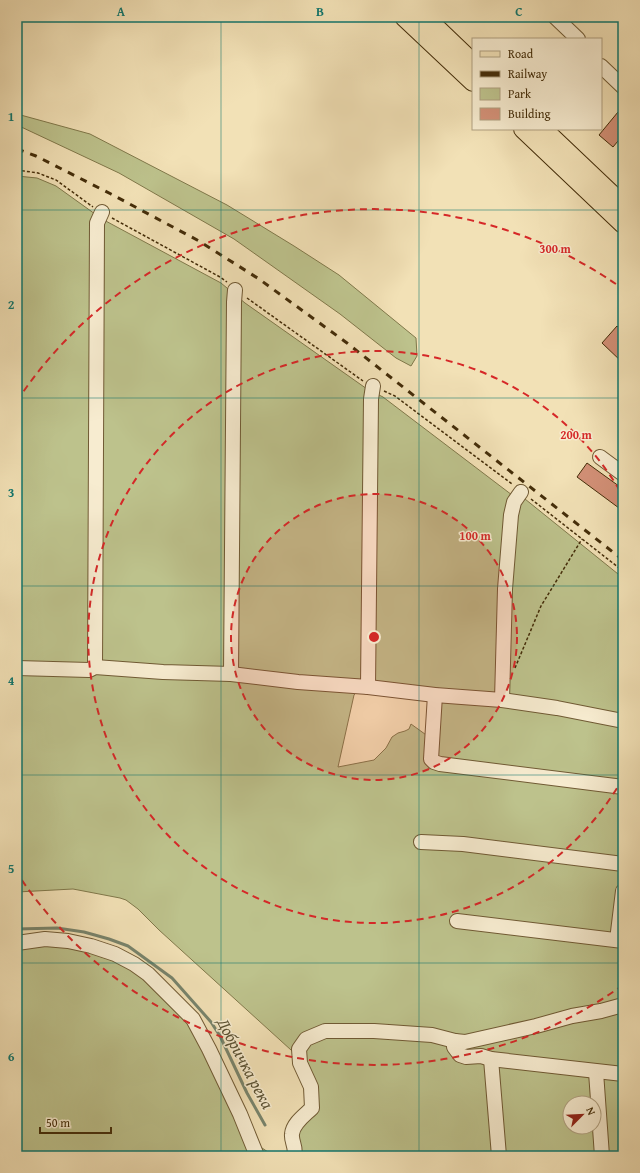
<svg xmlns="http://www.w3.org/2000/svg" width="640" height="1173" font-family="'Gentium Book Plus',serif">
<rect width="100%" height="100%" fill="#f2e1b6"/>
<filter id="stains"><feTurbulence type="fractalNoise" baseFrequency=".005" numOctaves="4"/><feColorMatrix values="0 0 0 0 .2 0 0 0 0 .09 0 0 0 0 .02 0 0 0 .5 -.17"/></filter>
<radialGradient id="worn" r=".72"><stop offset=".6" stop-color="#630" stop-opacity="0"/><stop offset="1" stop-color="#630" stop-opacity=".3"/></radialGradient>
<g fill="#bdc28c" stroke="#80784a" fill-rule="evenodd">
<path d="M 17,114 L 90,134 L 227,205 L 294,246 L 339,275 L 416,338 L 417,356 L 411,366 L 396,358 L 340,314 L 234,239 L 119,173 L 17,125 Z"/>
<path d="M 17,176 L 37,178 L 56,186 L 102,219 L 221,283 L 245,303 L 367,389 L 383,397 L 512,495 L 525,499 L 623,578 L 623,1156 L 294,1156 L 294,1137 L 313,1114 L 302,1060 L 159,930 L 138,909 L 126,900 L 120,898 L 73,889 L 17,892 ZM 359,689 L 432,697 L 429,737 L 411,724 L 409,729 L 405,731 L 398,733 L 392,737 L 386,748 L 374,760 L 338,767 L 354,695 ZM 570,1103 L 594,1103 L 594,1127 L 570,1127 Z"/>
<path d="M 62,945 L 88,951 L 132,966 L 189,1023 L 259,1146 L 274,1156 L 17,1156 L 17,947 Z"/>
</g>
<g fill="none" stroke-linecap="round" stroke-linejoin="round">
<path stroke="#78846c" stroke-width="3" d="M 17,929 L 57,928 L 84,932 L 109,939 L 128,946 L 172,978 L 211,1022 L 220,1036 L 247,1093 L 265,1125"/>
</g>
<g fill="#d39077" stroke="#442d09">
<path d="M 618,112 L 623,115 L 623,135 L 613,147 L 599,135 Z"/>
<path d="M 617,326 L 623,332 L 623,363 L 602,343 Z"/>
<path d="M 587,463 L 623,489 L 623,511 L 577,477 Z"/>
</g>
<g fill="none" stroke-linecap="round" stroke-linejoin="round">
<defs>
<g id="minor">
<path d="M 555,17 L 578,39"/>
<path d="M 601,66 L 623,87"/>
<path d="M 600,457 L 623,474"/>
<path d="M 95,667 L 97,223 L 102,212"/>
<path d="M 17,668 L 89,670 L 95,667 L 163,672 L 231,674 L 298,682 L 368,687 L 435,695 L 502,700 L 557,708 L 623,721"/>
<path d="M 231,674 L 234,302 L 235,290"/>
<path d="M 368,687 L 371,399 L 373,386"/>
<path d="M 435,695 L 431,759 L 434,762 L 440,764 L 623,787"/>
<path d="M 502,700 L 505,589 L 511,515 L 514,502 L 521,492"/>
<path d="M 421,842 L 463,844 L 623,864"/>
<path d="M 457,921 L 623,941"/>
<path d="M 617,940 L 623,891"/>
<path d="M 17,943 L 45,939 L 68,941 L 91,946 L 115,954 L 134,964 L 148,974 L 193,1019 L 209,1049 L 240,1114 L 257,1156"/>
<path d="M 455,1041 L 465,1042 L 536,1026 L 572,1016 L 601,1011 L 623,1005"/>
<path d="M 491,1059 L 499,1156"/>
<path d="M 596,1072 L 602,1156"/>
<path d="M 294,1156 C 297,1148 291,1142 292,1134 C 293,1123 305,1115 312,1108 L 311,1087 L 300,1063 L 299,1049 L 306,1039 L 325,1031 L 374,1031 L 432,1035 L 455,1041 L 454,1047 L 460,1055 L 466,1057 L 481,1056 L 491,1059 L 623,1074"/>
</g>
<g id="major">
<path d="M 404,17 L 473,82"/>
<path d="M 425,17 L 473,63"/>
<path d="M 523,129 L 623,224"/>
<path d="M 543,129 L 623,205"/>
</g>
</defs>
<use href="#minor" stroke="#705a34" stroke-width="16"/>
<use href="#major" stroke="#442d09" stroke-width="20"/>
<g stroke="#442d09" stroke-width="1.5" stroke-dasharray="3 2" stroke-linecap="butt">
<path d="M 17,170 L 38,173 L 56,180 L 93,207"/>
<path d="M 112,218 L 220,277 L 227,282"/>
<path d="M 247,298 L 363,381"/>
<path d="M 384,391 L 395,396 L 512,484"/>
<path d="M 531,499 L 623,571"/>
<path d="M 515,668 L 541,606 L 582,539"/>
</g>
<use href="#minor" stroke="#f7ecd0" stroke-width="14"/>
<use href="#major" stroke="#f2e1b6" stroke-width="18"/>
<path stroke="#442d09" stroke-width="3" stroke-dasharray="7 7" stroke-linecap="butt" d="M 17,149 L 36,156 L 111,194 L 199,241 L 259,279 L 347,343 L 623,560"/>
</g>
<path fill="none" stroke="#0f766e" stroke-width="1" stroke-opacity="0.55" d="M 221,17 L 221,1156M 419,17 L 419,1156M 17,210 L 623,210M 17,398 L 623,398M 17,586 L 623,586M 17,775 L 623,775M 17,963 L 623,963"/>
<circle cx="374" cy="637" r="143" fill="#d62828" fill-opacity=".12"/>
<g fill="none" stroke="#d62828" stroke-width="2" stroke-dasharray="7 5">
<circle cx="374" cy="637" r="143"/>
<path d="M623 778A286 286 0 1 1 623 496"/>
<path d="M623 985A428 428 0 0 1 17 873M17 401A428 428 0 0 1 623 289"/>
</g>
<g text-anchor="middle" dominant-baseline="central" stroke-width="3" stroke-linejoin="round" paint-order="stroke">
<g font-size="17" font-style="italic" fill="#5a5132" stroke="#f7ecd0">
<text transform="translate(246 1063) rotate(62)">Добричка река</text>
</g>
</g>
<circle cx="374" cy="637" r="6" fill="#d62828" stroke="#f7ecd0" stroke-width="2"/>
<g font-size="12" text-anchor="middle" font-weight="bold" fill="#d62828" stroke="#f7ecd0" stroke-width="3" stroke-linejoin="round" paint-order="stroke">
<text x="555" y="253">300 m</text>
<text x="576" y="439">200 m</text>
<text x="475" y="540">100 m</text>
</g>
<rect width="640" height="1173" fill="none" stroke="#f2e1b6" stroke-width="44"/>
<rect x="472" y="38" width="130" height="92" fill="#f7ecd0" stroke="#afa080"/>
<rect x="480" y="51" width="20" height="6" fill="#f2e1b6" stroke="#afa080"/>
<text x="508" y="58" font-size="12" fill="#442d09">Road</text>
<rect x="480" y="71" width="20" height="6" fill="#442d09" stroke="#afa080"/>
<text x="508" y="78" font-size="12" fill="#442d09">Railway</text>
<rect x="480" y="88" width="20" height="12" fill="#bdc28c" stroke="#afa080"/>
<text x="508" y="98" font-size="12" fill="#442d09">Park</text>
<rect x="480" y="108" width="20" height="12" fill="#d39077" stroke="#afa080"/>
<text x="508" y="118" font-size="12" fill="#442d09">Building</text>
<g transform="translate(582 1115) rotate(66)"><circle r="19" fill="#f7ecd0" stroke="#afa080"/>
<path d="M0-3L7 15L0 10L-7 15Z" fill="#8f2418"/>
<text y="-6" font-size="11" font-weight="bold" text-anchor="middle" fill="#442d09">N</text>
</g>
<path d="M40 1127v6h71v-6" fill="none" stroke="#442d09" stroke-width="2"/>
<text x="46" y="1127" font-size="12" fill="#442d09" stroke="#f7ecd0" stroke-width="3" paint-order="stroke">50 m</text>
<rect x="22" y="22" width="596" height="1129" fill="none" stroke="#0f766e" stroke-width="1.5"/>
<g font-size="13" text-anchor="middle" font-weight="bold" fill="#0f766e">
<text x="121" y="16">A</text>
<text x="320" y="16">B</text>
<text x="519" y="16">C</text>
<text x="11" y="121">1</text>
<text x="11" y="309">2</text>
<text x="11" y="497">3</text>
<text x="11" y="685">4</text>
<text x="11" y="873">5</text>
<text x="11" y="1061">6</text>
</g>
<rect width="100%" height="100%" filter="url(#stains)"/>
<rect width="100%" height="100%" fill="url(#worn)"/>
</svg>
